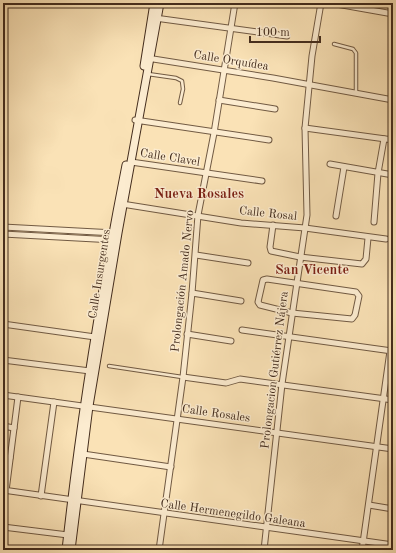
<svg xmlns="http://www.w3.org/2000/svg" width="396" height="553" font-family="'Old Standard TT',serif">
<rect width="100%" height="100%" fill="#fae2b6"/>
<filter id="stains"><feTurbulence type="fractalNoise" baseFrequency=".005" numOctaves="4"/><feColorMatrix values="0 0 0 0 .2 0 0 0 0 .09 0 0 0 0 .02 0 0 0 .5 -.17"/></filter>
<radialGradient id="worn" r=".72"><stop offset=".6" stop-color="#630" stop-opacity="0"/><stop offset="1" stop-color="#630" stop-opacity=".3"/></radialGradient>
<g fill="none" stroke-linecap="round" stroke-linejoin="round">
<defs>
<g id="service">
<path d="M 334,44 L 353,49 L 356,53 L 356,93"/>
<path d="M 148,74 L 176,78 L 182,81 L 183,89 L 180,103"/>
<path d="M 109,366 L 182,377"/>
</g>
<g id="minor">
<path d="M 331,3 L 393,14"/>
<path d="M 155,18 L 287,36"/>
<path d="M 147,58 L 273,78 L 393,100"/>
<path d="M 219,100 L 275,109"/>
<path d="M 135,120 L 269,140"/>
<path d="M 305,128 L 393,140"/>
<path d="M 131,162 L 262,181"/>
<path d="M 330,164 L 393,175"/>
<path d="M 122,204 L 241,223 L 305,228 L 386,239"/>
<path d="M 336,216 L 344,167"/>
<path d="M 374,222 L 378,173 L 384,139"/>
<path d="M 273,225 L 270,247 L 271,251 L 300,257 L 362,264 L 366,259 L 368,238"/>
<path d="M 3,227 L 115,233"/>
<path d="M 3,234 L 114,240"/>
<path d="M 196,255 L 248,263"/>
<path d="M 267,279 L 356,292 L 359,296 L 355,315 L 352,319 L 292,313 L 260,305 L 258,302 L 263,280 Z"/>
<path d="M 192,293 L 241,301"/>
<path d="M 3,324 L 95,337"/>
<path d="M 242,330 L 392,351"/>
<path d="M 187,334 L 231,341"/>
<path d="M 3,360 L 90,371"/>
<path d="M 183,377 L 226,383 L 240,379 L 393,400"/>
<path d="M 3,395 L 393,449"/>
<path d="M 3,426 L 14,428"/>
<path d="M 83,454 L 171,467"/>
<path d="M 3,457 L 10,458"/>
<path d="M 3,490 L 393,545"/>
<path d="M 6,491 L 18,397"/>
<path d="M 41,496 L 54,402"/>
<path d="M 369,505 L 393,509"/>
<path d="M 3,527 L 68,535"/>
<path d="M 159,550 L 183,377 L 192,293 L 198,215 L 214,133 L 235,3"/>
<path d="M 264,550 L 282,384 L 307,215 L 305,128 L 312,56 L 321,3"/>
<path d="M 362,550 L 390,351"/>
</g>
<g id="secondary">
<path d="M 144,66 L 154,3"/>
<path d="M 66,550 C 80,421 101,292 126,165"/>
<path d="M 71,550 L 89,406 L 118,233 L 160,3"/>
</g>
</defs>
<use href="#service" stroke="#715a43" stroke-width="4.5"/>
<use href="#minor" stroke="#715a43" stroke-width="7"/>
<use href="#secondary" stroke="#432c1d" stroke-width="9"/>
<use href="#service" stroke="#fcecd0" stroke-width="2.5"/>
<use href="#minor" stroke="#fcecd0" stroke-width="5"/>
<use href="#secondary" stroke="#fcecd0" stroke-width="7"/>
</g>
<g text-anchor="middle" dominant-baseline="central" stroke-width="3" stroke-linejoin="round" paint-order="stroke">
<g font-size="12" fill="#432c1d" stroke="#fcecd0">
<text transform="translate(231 61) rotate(9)">Calle Orquídea</text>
<text transform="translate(170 158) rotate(9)">Calle Clavel</text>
<text transform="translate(268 214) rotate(6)">Calle Rosal</text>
<text transform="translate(100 274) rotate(-81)">Calle Insurgentes</text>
<text transform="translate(183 281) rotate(-84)">Prolongación Amado Nervo</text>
<text transform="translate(275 370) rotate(-83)">Prolongacion Gutiérrez Nájera</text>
<text transform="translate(216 414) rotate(8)">Calle Rosales</text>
<text transform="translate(233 514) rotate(8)">Calle Hermenegildo Galeana</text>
</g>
<g font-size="14" font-weight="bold" fill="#7a1f14" stroke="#fcecd0">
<text x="199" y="194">Nueva Rosales</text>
<text x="312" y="270">San Vicente</text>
</g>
</g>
<rect width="396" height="553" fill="none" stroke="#fae2b6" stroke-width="16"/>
<rect x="4" y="4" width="388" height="545" fill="none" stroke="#432c1d" stroke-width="2"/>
<rect x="8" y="8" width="380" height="537" fill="none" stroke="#432c1d"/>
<path d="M250 36v6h70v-6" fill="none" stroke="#432c1d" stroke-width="2"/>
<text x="256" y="36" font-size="12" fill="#432c1d" stroke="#fcecd0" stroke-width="3" paint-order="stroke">100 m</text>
<rect width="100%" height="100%" filter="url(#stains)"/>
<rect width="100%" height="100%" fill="url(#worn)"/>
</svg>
